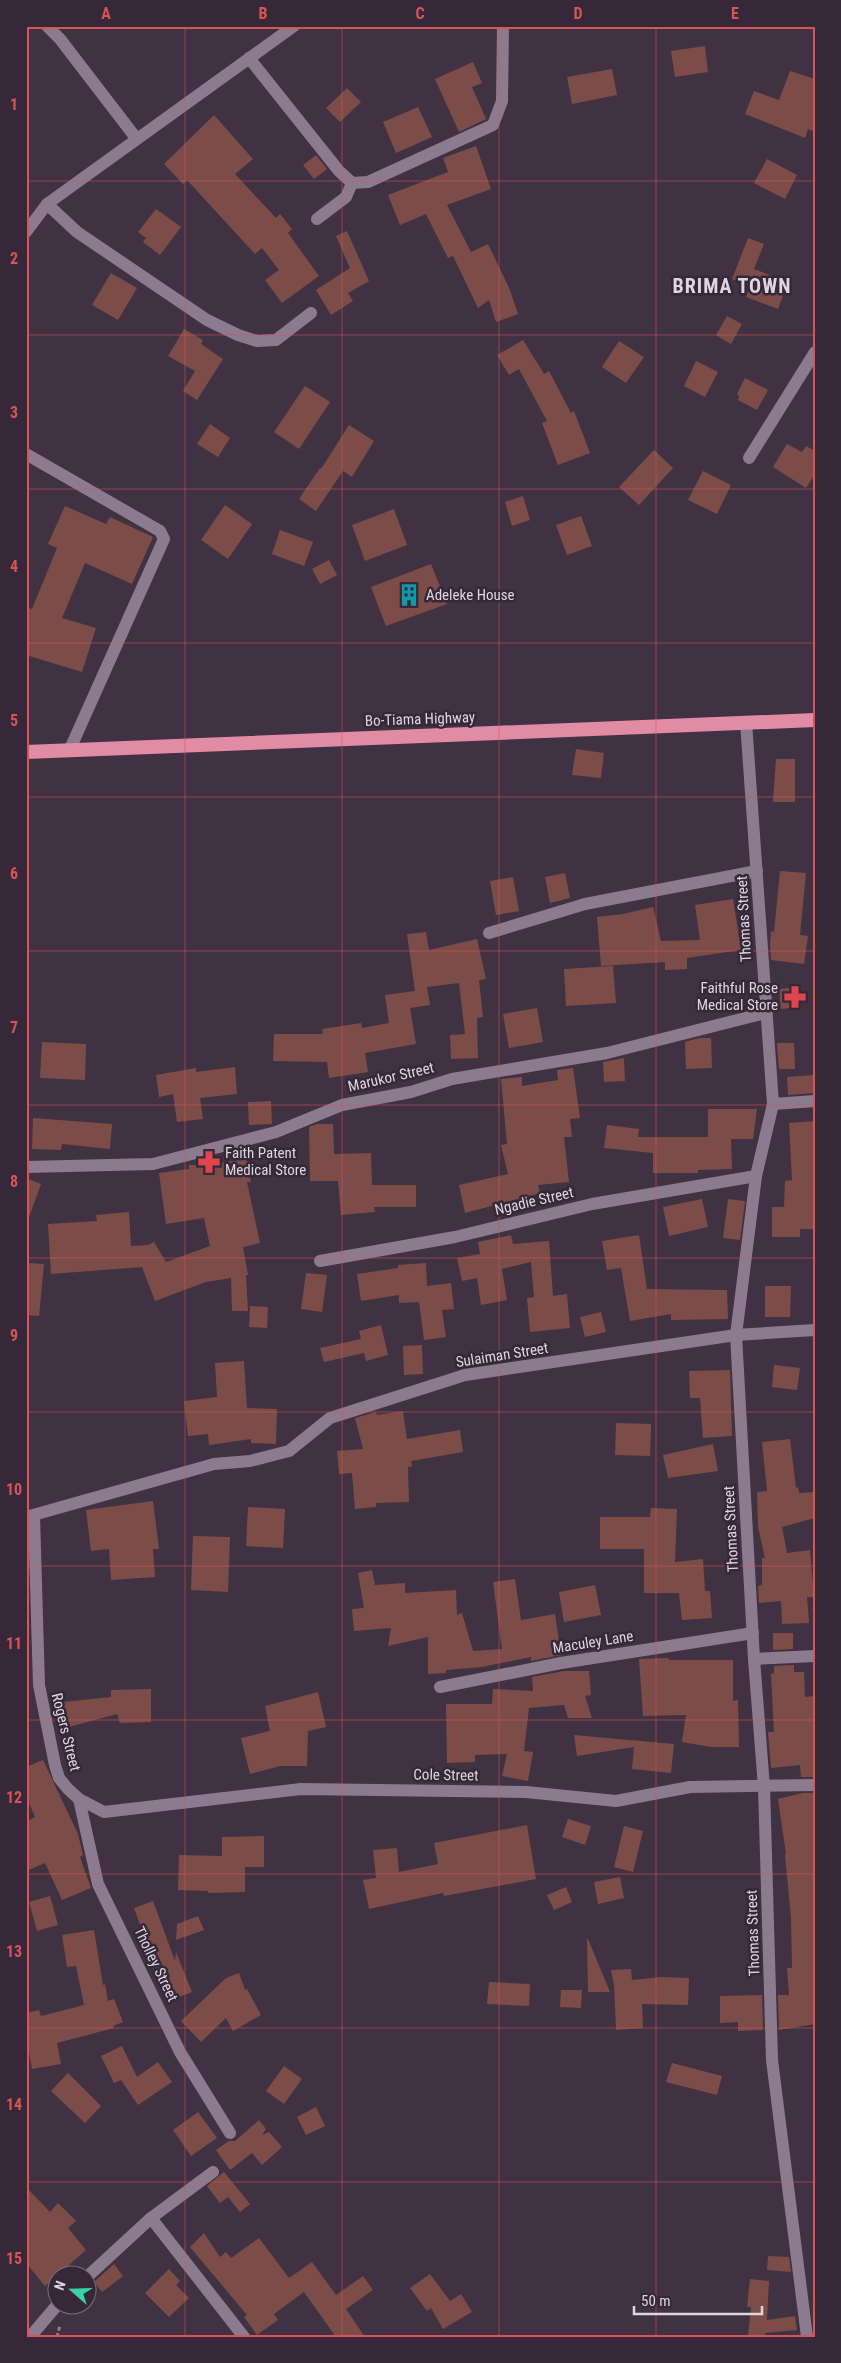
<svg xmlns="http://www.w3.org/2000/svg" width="841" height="2363" font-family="'Roboto Condensed',sans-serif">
<rect width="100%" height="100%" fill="#403242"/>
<g fill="#7c4d48">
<path d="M 705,46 L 708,72 L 675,77 L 671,51 Z"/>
<path d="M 473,62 L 482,83 L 472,87 L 486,119 L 459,132 L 435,79 Z"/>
<path d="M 612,69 L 617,95 L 572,104 L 567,77 Z"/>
<path d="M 790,71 L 815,79 L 815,132 L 808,129 L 805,138 L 745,114 L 754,91 L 779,100 Z"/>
<path d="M 347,88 L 361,102 L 340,122 L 326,108 Z"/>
<path d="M 418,107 L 432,137 L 396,153 L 383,122 Z"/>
<path d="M 214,115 L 253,159 L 235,174 L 276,218 L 280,214 L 292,229 L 288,233 L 319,276 L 282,303 L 265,280 L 279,270 L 262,248 L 255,254 L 187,180 L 183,184 L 164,164 Z"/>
<path d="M 476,146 L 491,189 L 447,205 L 471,252 L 488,244 L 510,290 L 518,314 L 496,322 L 489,300 L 478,308 L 453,256 L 448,258 L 426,214 L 400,225 L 388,195 L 448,172 L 443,158 Z"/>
<path d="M 316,155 L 327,169 L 314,179 L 303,165 Z"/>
<path d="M 767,159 L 797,175 L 785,199 L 754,183 Z"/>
<path d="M 156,209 L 181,227 L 160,255 L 143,242 L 146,238 L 138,232 Z"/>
<path d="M 347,231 L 369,281 L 348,293 L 353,301 L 331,315 L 316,290 L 350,268 L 336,236 Z"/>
<path d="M 748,238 L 764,244 L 754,269 L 788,282 L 778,309 L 746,297 L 750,286 L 732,279 Z"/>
<path d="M 111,273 L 137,288 L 118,320 L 92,305 Z"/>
<path d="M 727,316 L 742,324 L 731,344 L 716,335 Z"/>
<path d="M 184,329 L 203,340 L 201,344 L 223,359 L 197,400 L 183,391 L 195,371 L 168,356 Z"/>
<path d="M 523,340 L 544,374 L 549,371 L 571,413 L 574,411 L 590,453 L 558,465 L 542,423 L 547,421 L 519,369 L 509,375 L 497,355 Z"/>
<path d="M 619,341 L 644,357 L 626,383 L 602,367 Z"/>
<path d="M 696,361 L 718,372 L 705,397 L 684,386 Z"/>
<path d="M 745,378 L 768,390 L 757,410 L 738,400 L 739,396 L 737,394 Z"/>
<path d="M 305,386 L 330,402 L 299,449 L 274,432 Z"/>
<path d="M 210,424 L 230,438 L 218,457 L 197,444 Z"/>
<path d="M 349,425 L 374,441 L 352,477 L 343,471 L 316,511 L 299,499 L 320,468 L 321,469 Z"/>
<path d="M 787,444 L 802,452 L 806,446 L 815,451 L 815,474 L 806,488 L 773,467 Z"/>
<path d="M 654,450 L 673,468 L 639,505 L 619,487 Z"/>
<path d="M 703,471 L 731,485 L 717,514 L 688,500 Z"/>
<path d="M 523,496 L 530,520 L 512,526 L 505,502 Z"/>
<path d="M 225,505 L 252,524 L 228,559 L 201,540 Z"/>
<path d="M 65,506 L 106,524 L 110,517 L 153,537 L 132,584 L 85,563 L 62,618 L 96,628 L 82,672 L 26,655 L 26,607 L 32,609 L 57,548 L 48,544 Z"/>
<path d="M 394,509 L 407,545 L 365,561 L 352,525 Z"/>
<path d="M 581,516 L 592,546 L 567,555 L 556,525 Z"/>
<path d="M 280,530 L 313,542 L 304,566 L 272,554 Z"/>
<path d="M 329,560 L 337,575 L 320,584 L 312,569 Z"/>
<path d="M 431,564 L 447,604 L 386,626 L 371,587 Z"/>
<path d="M 576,749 L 604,753 L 601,778 L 572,775 Z"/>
<path d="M 776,759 L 795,759 L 795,802 L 773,802 Z"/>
<path d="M 780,871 L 806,873 L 800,935 L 808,936 L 804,964 L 771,960 L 770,944 L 771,931 L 774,932 Z"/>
<path d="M 565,873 L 570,898 L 550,903 L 545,877 Z"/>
<path d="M 513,877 L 519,911 L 496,915 L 490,881 Z"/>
<path d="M 733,899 L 741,950 L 687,958 L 687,969 L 665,970 L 665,962 L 601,966 L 597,917 L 623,914 L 653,907 L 661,941 L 700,940 L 695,905 Z"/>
<path d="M 426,932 L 429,950 L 477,939 L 486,979 L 479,980 L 483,1017 L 477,1018 L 478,1058 L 451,1059 L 450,1035 L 465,1034 L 459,983 L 427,987 L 430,1005 L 410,1008 L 416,1044 L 365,1053 L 368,1072 L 329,1078 L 327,1062 L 273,1061 L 274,1034 L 323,1034 L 322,1029 L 361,1023 L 362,1028 L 389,1023 L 385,995 L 415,991 L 407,934 Z"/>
<path d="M 613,966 L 616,1003 L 566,1006 L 564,969 Z"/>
<path d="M 797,987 L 799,1007 L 781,1009 L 779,989 Z"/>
<path d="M 537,1008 L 543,1042 L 509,1048 L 503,1014 Z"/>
<path d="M 699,1038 L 711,1038 L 712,1068 L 686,1069 L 685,1042 Z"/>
<path d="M 42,1042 L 86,1044 L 85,1080 L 40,1078 Z"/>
<path d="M 777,1043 L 794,1043 L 795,1069 L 779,1069 Z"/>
<path d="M 624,1058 L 625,1081 L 604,1082 L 603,1062 Z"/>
<path d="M 235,1067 L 237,1094 L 200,1098 L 203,1119 L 177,1122 L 173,1094 L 159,1097 L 156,1075 L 196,1068 L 196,1072 Z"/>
<path d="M 573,1068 L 580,1118 L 570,1119 L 572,1137 L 564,1137 L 569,1182 L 538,1185 L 540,1193 L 465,1213 L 459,1185 L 508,1174 L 501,1145 L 507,1144 L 501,1079 L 522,1077 L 522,1086 L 558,1080 L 557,1070 Z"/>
<path d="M 815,1075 L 815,1093 L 788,1095 L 787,1077 Z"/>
<path d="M 271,1101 L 272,1124 L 249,1125 L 248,1102 Z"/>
<path d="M 708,1109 L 757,1109 L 753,1139 L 731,1139 L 732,1169 L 698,1170 L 698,1173 L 653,1173 L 653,1153 L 604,1148 L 607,1125 L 639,1129 L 638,1137 L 708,1137 Z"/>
<path d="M 33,1118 L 112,1124 L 110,1149 L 62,1144 L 61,1150 L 32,1149 Z"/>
<path d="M 815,1121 L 815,1229 L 800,1229 L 800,1237 L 772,1237 L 772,1207 L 784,1207 L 785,1181 L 792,1180 L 789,1123 Z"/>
<path d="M 317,1124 L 333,1124 L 334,1154 L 371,1153 L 372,1185 L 416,1185 L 416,1207 L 374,1207 L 375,1212 L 341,1215 L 338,1181 L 310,1181 L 309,1127 Z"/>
<path d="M 247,1159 L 251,1182 L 247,1182 L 260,1243 L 243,1247 L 248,1275 L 246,1275 L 248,1311 L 232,1311 L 231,1278 L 206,1282 L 155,1301 L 142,1267 L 51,1274 L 48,1224 L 97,1221 L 96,1215 L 129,1212 L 131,1246 L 148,1245 L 154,1242 L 166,1262 L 210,1246 L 204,1218 L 166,1224 L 159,1173 L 189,1169 L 189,1165 L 205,1165 Z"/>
<path d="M 26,1178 L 41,1184 L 28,1220 L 26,1220 Z"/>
<path d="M 702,1199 L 708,1227 L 669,1236 L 663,1207 Z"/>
<path d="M 728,1199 L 745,1201 L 740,1240 L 723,1238 Z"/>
<path d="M 511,1235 L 513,1244 L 549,1241 L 553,1296 L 567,1294 L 570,1328 L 530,1332 L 527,1298 L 534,1297 L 531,1262 L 502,1269 L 507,1300 L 481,1305 L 477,1278 L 462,1281 L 457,1258 L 480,1254 L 478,1242 Z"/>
<path d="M 639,1235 L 647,1289 L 727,1290 L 728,1319 L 671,1320 L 671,1314 L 630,1321 L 621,1268 L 607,1270 L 602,1241 Z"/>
<path d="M 28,1263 L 44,1264 L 39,1316 L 26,1315 Z"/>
<path d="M 426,1263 L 427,1286 L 451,1283 L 454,1309 L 442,1310 L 446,1337 L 424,1340 L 419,1302 L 399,1303 L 399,1295 L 361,1301 L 357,1274 L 398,1268 L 398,1265 Z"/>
<path d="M 306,1273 L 327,1275 L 322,1312 L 301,1309 Z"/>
<path d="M 765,1286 L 791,1286 L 790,1317 L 765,1317 Z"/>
<path d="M 250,1306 L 268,1307 L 267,1328 L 249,1327 Z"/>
<path d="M 601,1312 L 606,1332 L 585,1337 L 580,1317 Z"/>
<path d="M 381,1325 L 388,1355 L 366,1361 L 364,1353 L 324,1362 L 320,1348 L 361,1339 L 359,1331 Z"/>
<path d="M 422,1345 L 423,1374 L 404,1375 L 403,1346 Z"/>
<path d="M 244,1361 L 247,1408 L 277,1409 L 276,1444 L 251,1443 L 251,1439 L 209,1445 L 208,1434 L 188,1436 L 184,1401 L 217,1397 L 215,1363 Z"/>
<path d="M 774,1365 L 800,1368 L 797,1390 L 772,1387 Z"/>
<path d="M 730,1370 L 732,1436 L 703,1438 L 700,1398 L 690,1398 L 689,1371 Z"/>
<path d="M 403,1411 L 407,1439 L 460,1430 L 463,1452 L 411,1461 L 412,1466 L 408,1467 L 409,1502 L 376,1503 L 376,1507 L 355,1509 L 352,1473 L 339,1474 L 337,1451 L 363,1449 L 355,1418 L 376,1412 L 377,1415 Z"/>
<path d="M 616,1423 L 651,1424 L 650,1456 L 615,1455 Z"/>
<path d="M 790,1439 L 796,1488 L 798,1487 L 799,1493 L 815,1492 L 815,1518 L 782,1527 L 787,1553 L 810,1550 L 814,1597 L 807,1597 L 809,1623 L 782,1624 L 781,1601 L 759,1603 L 758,1586 L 762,1585 L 762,1558 L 765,1558 L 758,1527 L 757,1492 L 767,1491 L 762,1442 Z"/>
<path d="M 713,1444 L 718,1471 L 668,1478 L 663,1455 Z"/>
<path d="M 153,1501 L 159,1549 L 153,1549 L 155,1577 L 111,1580 L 109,1549 L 91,1551 L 86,1510 Z"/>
<path d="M 248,1507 L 285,1509 L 283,1548 L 246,1546 Z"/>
<path d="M 651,1508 L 677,1509 L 675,1562 L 703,1559 L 705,1591 L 710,1591 L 712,1618 L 682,1620 L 679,1593 L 644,1593 L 644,1549 L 600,1549 L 600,1517 L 650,1517 Z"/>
<path d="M 193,1536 L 230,1537 L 228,1592 L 191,1590 Z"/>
<path d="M 372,1570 L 375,1585 L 405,1583 L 405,1593 L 456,1590 L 457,1615 L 462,1613 L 473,1651 L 502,1649 L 493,1582 L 515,1579 L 521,1620 L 555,1614 L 561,1655 L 531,1661 L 531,1657 L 482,1667 L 446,1670 L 446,1673 L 428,1674 L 428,1637 L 388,1646 L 391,1628 L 354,1631 L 352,1609 L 364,1608 L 358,1573 Z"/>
<path d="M 595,1585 L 601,1615 L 564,1622 L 559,1592 Z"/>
<path d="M 773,1633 L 793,1633 L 793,1649 L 773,1650 Z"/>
<path d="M 668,1658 L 669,1660 L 733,1660 L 733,1701 L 738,1700 L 739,1747 L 711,1747 L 682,1742 L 686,1715 L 643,1716 L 639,1659 Z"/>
<path d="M 794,1665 L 794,1672 L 804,1672 L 805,1697 L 815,1696 L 815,1777 L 801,1777 L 800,1765 L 771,1768 L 768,1732 L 774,1732 L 771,1674 L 774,1673 L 774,1666 Z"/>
<path d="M 564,1671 L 589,1671 L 591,1695 L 585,1696 L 592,1718 L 568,1718 L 564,1705 L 529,1708 L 524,1751 L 533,1752 L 528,1781 L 502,1776 L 507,1754 L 475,1755 L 475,1762 L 447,1763 L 446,1704 L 492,1704 L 493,1689 L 533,1691 L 532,1677 Z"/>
<path d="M 151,1689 L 151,1722 L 120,1723 L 117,1714 L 65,1728 L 63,1702 L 111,1697 L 111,1690 Z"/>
<path d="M 318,1692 L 326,1727 L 308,1731 L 307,1766 L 280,1766 L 250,1774 L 241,1738 L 270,1731 L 265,1706 Z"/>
<path d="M 574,1735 L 674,1744 L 671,1773 L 632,1769 L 634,1747 L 577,1756 Z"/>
<path d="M 43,1760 L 78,1834 L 83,1855 L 80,1857 L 91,1888 L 62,1900 L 45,1863 L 26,1871 L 26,1822 L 35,1817 L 26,1796 L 26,1767 Z"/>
<path d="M 803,1793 L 815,1793 L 815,2024 L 779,2030 L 778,1995 L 789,1995 L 787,1968 L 792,1968 L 791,1918 L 785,1855 L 786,1854 L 778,1799 Z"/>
<path d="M 568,1819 L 591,1826 L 585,1845 L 562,1837 Z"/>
<path d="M 527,1825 L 536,1879 L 444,1896 L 443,1893 L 369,1909 L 363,1880 L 376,1878 L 373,1850 L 397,1848 L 399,1872 L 438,1864 L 434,1843 Z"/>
<path d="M 624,1826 L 643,1831 L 633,1872 L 614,1867 Z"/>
<path d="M 264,1836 L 264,1867 L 245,1867 L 245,1892 L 208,1893 L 208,1891 L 178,1890 L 179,1855 L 222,1856 L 222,1837 Z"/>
<path d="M 620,1877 L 624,1898 L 598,1904 L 594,1882 Z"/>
<path d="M 566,1887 L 572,1902 L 554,1910 L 547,1895 Z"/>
<path d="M 50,1896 L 58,1925 L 37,1931 L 29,1902 Z"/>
<path d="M 153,1901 L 175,1961 L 176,1952 L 192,1992 L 168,2001 L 134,1908 Z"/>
<path d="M 198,1916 L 204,1930 L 176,1940 L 177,1924 Z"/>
<path d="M 94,1930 L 103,1985 L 105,1984 L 108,2001 L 114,1999 L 123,2022 L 113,2026 L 114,2028 L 57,2043 L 61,2064 L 32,2069 L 28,2047 L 26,2047 L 26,2013 L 39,2010 L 41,2016 L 84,2005 L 76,1966 L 67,1967 L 62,1935 Z"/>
<path d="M 587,1939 L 588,1939 L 610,1992 L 588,1992 Z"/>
<path d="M 631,1969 L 632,1980 L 662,1977 L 689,1978 L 688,2005 L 642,2004 L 643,2028 L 616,2030 L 614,1985 L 611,1970 Z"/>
<path d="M 239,1973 L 245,1990 L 247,1989 L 261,2015 L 233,2031 L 226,2018 L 201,2042 L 181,2021 L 226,1978 Z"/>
<path d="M 489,1982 L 530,1984 L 529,2006 L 487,2004 Z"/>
<path d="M 561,1990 L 582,1990 L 581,2008 L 560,2007 Z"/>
<path d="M 762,1995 L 763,2030 L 738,2031 L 738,2022 L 720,2023 L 720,1996 Z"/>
<path d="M 122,2046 L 137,2077 L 158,2062 L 172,2082 L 138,2105 L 121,2080 L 114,2083 L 101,2056 Z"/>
<path d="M 672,2063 L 722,2076 L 717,2095 L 666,2082 Z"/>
<path d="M 284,2066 L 302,2079 L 284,2104 L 266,2091 Z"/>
<path d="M 68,2073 L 101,2106 L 85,2123 L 51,2091 Z"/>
<path d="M 316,2107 L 325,2126 L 306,2135 L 297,2117 Z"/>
<path d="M 198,2112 L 217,2138 L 191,2156 L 173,2130 Z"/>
<path d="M 259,2120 L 266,2129 L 262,2135 L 269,2132 L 282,2147 L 262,2165 L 252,2153 L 230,2170 L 216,2150 L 229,2141 L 235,2141 Z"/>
<path d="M 224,2172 L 250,2204 L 240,2212 L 228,2197 L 220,2203 L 207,2186 Z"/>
<path d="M 26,2187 L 50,2212 L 58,2203 L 76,2221 L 68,2228 L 86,2250 L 45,2286 L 26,2263 Z"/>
<path d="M 204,2233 L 220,2257 L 226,2252 L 231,2258 L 259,2238 L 289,2278 L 312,2262 L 336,2295 L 363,2276 L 373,2290 L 346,2309 L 365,2337 L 336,2337 L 304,2292 L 274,2314 L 278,2320 L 257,2335 L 244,2317 L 247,2315 L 190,2247 Z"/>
<path d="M 768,2256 L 789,2257 L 791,2272 L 767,2270 Z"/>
<path d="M 114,2264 L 123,2276 L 102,2292 L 94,2282 Z"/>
<path d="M 169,2269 L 180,2281 L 176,2285 L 189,2298 L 169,2317 L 145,2293 Z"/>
<path d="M 430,2274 L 450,2301 L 461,2294 L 472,2312 L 443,2329 L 431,2308 L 427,2311 L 410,2288 Z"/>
<path d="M 750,2279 L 769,2281 L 767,2320 L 795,2316 L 797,2330 L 765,2333 L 765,2337 L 748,2336 L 751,2307 L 747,2307 Z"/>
</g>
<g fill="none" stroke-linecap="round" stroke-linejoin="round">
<path stroke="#8d818e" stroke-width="3" stroke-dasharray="4 2.5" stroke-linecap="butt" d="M 57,2337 L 60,2325"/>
<g stroke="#8c7b8e" stroke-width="12">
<path d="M 47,26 L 60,39 L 136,138"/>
<path d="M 249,58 L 339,171 L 352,183 L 368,182 L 493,125 L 502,101 L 503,26"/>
<path d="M 47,204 L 77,232 L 207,320 L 238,335 L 257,341 L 276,340 L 311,313"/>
<path d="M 317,219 L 346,197 L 352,183"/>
<path d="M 26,454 L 160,531 L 164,539 L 70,749"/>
<path d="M 749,458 L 815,352"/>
<path d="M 746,722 L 773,1104 L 756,1176 L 736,1335 L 754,1659 L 764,1787 L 772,2060 L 807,2337"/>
<path d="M 489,933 L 585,904 L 757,871"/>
<path d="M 773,1104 L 815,1101"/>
<path d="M 26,1167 L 153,1164 L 276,1132 L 342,1105 L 411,1092 L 452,1079 L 607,1053 L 765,1013"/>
<path d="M 320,1261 L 455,1237 L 592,1204 L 756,1176"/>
<path d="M 34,1516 L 39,1685 L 55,1765 L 59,1778 L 68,1789 L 79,1799 L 104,1812 L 301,1789 L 526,1792 L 616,1801 L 690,1787 L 815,1785"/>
<path d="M 26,1517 L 214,1464 L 250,1461 L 289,1451 L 330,1418 L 465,1375 L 736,1335 L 815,1330"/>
<path d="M 754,1659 L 815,1656"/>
<path d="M 440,1687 L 561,1663 L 753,1633"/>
<path d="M 79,1799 L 98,1884 L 180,2052 L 230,2133"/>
<path d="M 151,2218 L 244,2337"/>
<path d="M 88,2276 L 151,2218 L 213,2172"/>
<path d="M 30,2337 L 58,2304"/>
</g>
<path stroke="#8c7b8e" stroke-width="12" d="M 26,232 L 47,204 L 294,26"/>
<path stroke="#e28ba5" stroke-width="14" d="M 26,752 L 815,720"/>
</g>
<path fill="none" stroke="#d85456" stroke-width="1" stroke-opacity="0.55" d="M 185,26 L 185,2337M 342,26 L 342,2337M 499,26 L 499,2337M 656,26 L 656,2337M 26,181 L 815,181M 26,335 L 815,335M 26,489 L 815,489M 26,643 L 815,643M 26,797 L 815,797M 26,951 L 815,951M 26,1105 L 815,1105M 26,1258 L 815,1258M 26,1412 L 815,1412M 26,1566 L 815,1566M 26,1720 L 815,1720M 26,1874 L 815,1874M 26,2028 L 815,2028M 26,2182 L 815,2182"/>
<defs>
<symbol id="building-bare" viewBox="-9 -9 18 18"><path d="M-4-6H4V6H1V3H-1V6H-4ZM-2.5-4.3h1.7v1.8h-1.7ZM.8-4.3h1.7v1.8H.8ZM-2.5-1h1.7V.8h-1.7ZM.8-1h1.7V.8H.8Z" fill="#0f9aa8" stroke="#362838" stroke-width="2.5" paint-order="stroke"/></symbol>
<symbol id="pharmacy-bare" viewBox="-9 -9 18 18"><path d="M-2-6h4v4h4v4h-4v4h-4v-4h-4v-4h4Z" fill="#e0444e" stroke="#362838" stroke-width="2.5" paint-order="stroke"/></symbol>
</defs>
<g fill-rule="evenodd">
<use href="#building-bare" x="393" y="579" width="32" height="32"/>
<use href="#pharmacy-bare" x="779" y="981" width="32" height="32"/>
<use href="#pharmacy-bare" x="193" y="1146" width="32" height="32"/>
</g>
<g text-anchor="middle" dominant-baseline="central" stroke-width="5" stroke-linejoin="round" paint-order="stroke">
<g font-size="15" fill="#dfd6e0" stroke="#362838" text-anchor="start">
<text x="426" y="595">Adeleke House</text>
<text x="778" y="988" text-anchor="end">Faithful Rose<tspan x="778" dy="17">Medical Store</tspan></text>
<text x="225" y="1153">Faith Patent<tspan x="225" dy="17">Medical Store</tspan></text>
</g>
<g font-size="15" fill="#dfd6e0" stroke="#362838">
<text transform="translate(420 719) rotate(-2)">Bo-Tiama Highway</text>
<text transform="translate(744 919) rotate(-93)">Thomas Street</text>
<text transform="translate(391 1077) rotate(-13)">Marukor Street</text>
<text transform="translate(534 1201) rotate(-13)">Ngadie Street</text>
<text transform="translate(502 1355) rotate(-9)">Sulaiman Street</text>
<text transform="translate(731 1529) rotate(-93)">Thomas Street</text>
<text transform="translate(593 1642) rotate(-9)">Maculey Lane</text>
<text transform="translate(66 1732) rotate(76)">Rogers Street</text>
<text transform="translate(446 1775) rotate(1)">Cole Street</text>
<text transform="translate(753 1933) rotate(-92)">Thomas Street</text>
<text transform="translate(156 1964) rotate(64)">Tholley Street</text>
</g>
<g font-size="20" font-weight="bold" letter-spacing="1" fill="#dfd6e0" stroke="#362838">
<text x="732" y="286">BRIMA TOWN</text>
</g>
</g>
<rect width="841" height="2363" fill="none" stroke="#362838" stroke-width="55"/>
<g transform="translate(72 2290) rotate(290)"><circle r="24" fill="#362838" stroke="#7a6e7b"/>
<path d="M0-4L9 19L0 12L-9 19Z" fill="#39d4a5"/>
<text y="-8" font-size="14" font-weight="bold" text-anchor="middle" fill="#dfd6e0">N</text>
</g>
<path d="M634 2306v8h128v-8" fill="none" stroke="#dfd6e0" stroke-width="2.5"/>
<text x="641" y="2306" font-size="15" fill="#dfd6e0" stroke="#362838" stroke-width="4" paint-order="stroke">50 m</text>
<rect x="28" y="28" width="786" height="2308" fill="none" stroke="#d85456" stroke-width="2"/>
<g font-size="16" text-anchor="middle" font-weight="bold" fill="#d85456">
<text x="106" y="19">A</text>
<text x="263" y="19">B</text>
<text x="420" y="19">C</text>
<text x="578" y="19">D</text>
<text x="735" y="19">E</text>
<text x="14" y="110">1</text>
<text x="14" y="264">2</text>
<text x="14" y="418">3</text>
<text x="14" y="572">4</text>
<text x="14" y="726">5</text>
<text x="14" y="879">6</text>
<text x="14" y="1033">7</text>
<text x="14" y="1187">8</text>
<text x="14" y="1341">9</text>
<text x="14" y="1495">10</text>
<text x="14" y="1649">11</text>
<text x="14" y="1803">12</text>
<text x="14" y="1957">13</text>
<text x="14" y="2110">14</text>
<text x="14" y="2264">15</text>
</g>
</svg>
